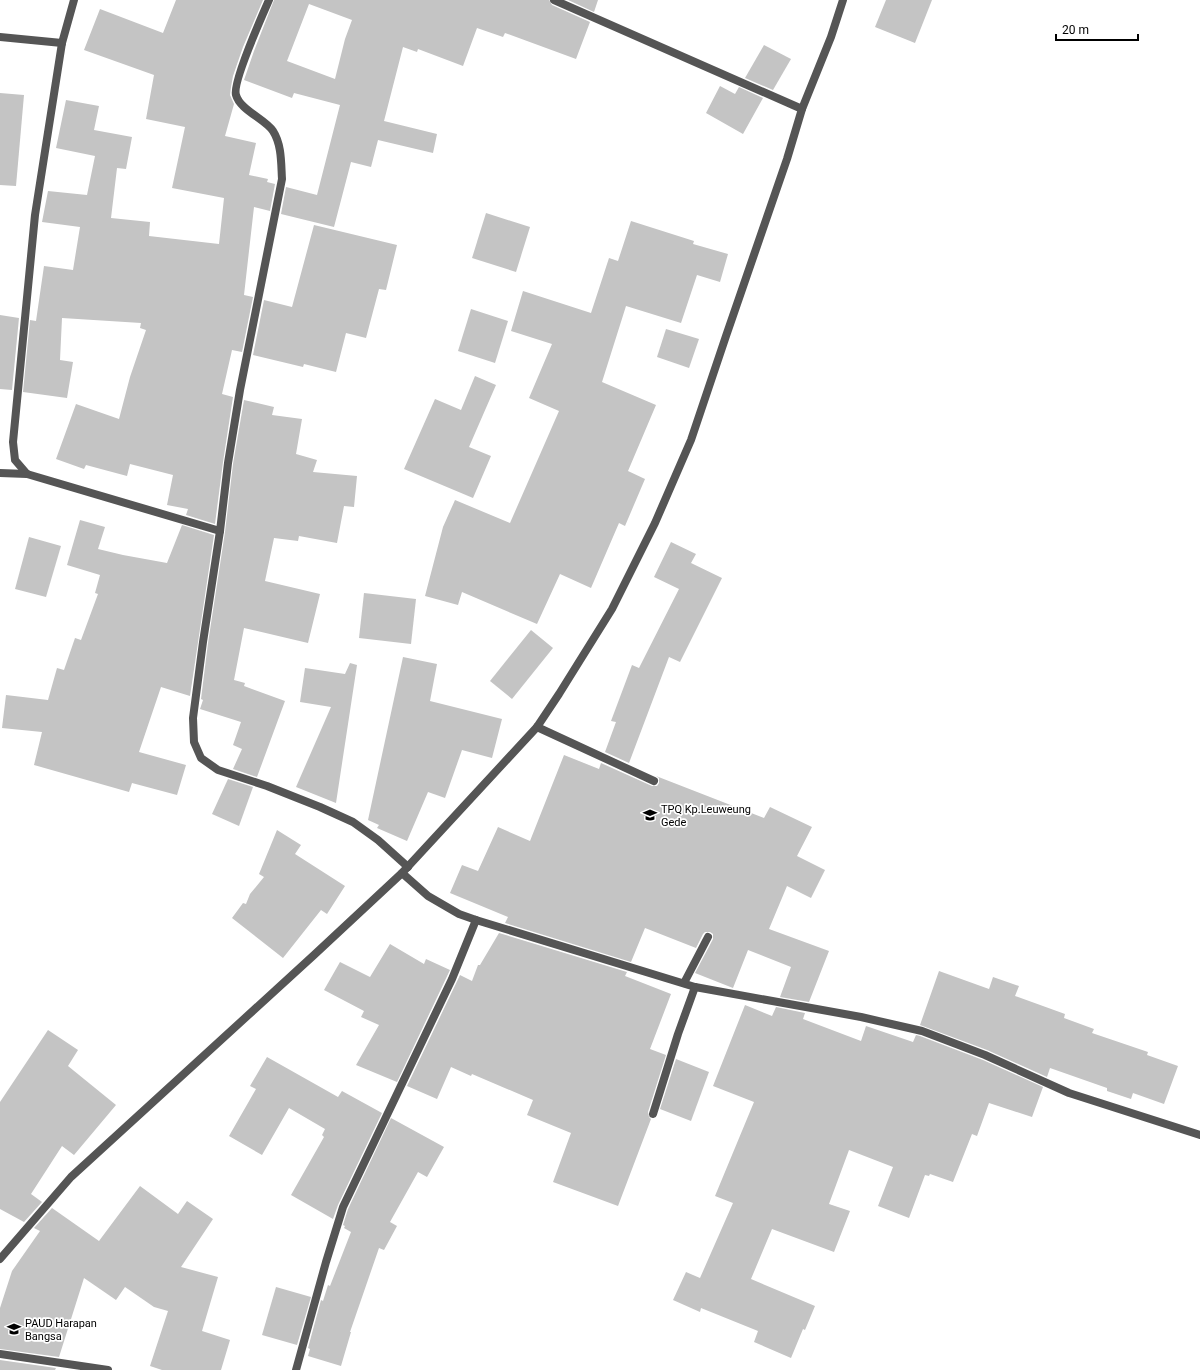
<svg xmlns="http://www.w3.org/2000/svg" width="1200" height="1370" font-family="Roboto,sans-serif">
<rect width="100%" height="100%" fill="#fff"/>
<g fill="#c4c4c4" fill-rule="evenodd">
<path d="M 176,0 L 263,0 L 243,47 L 233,76 L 231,87 L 230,95 L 234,104 L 225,136 L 256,143 L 249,175 L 268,179 L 267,182 L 275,184 L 270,211 L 254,207 L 244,295 L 253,297 L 242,352 L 232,350 L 222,394 L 233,397 L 223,462 L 215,524 L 186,515 L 188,509 L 167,505 L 173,475 L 130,464 L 127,476 L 86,465 L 84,469 L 56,459 L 76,404 L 119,419 L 130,377 L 146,330 L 140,328 L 141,323 L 62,318 L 60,360 L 73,362 L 67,398 L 23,392 L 30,320 L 36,321 L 44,266 L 73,270 L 80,227 L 42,222 L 48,191 L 87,195 L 95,156 L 56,148 L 66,100 L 99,106 L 94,130 L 132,137 L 126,169 L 117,168 L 111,218 L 150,222 L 149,236 L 219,244 L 224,198 L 172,188 L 185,127 L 146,119 L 154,75 L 84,50 L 100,9 L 163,33 Z"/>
<path d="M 274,0 L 549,0 L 552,5 L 590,22 L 576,59 L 505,33 L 503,37 L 477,28 L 463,66 L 418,49 L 417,52 L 403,47 L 384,121 L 437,134 L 433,153 L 378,140 L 371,167 L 351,162 L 334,227 L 281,214 L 286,187 L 317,195 L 340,105 L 294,93 L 292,98 L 244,80 L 254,51 ZM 309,4 L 352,20 L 345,39 L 335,79 L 287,61 Z"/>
<path d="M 568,0 L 598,0 L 594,12 Z"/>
<path d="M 886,0 L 932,0 L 915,43 L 875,27 Z"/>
<path d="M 764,45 L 791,59 L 773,90 L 745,78 Z"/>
<path d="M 720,86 L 735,94 L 739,87 L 763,98 L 743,134 L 706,113 Z"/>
<path d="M 0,93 L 24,95 L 16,186 L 0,185 Z"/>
<path d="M 486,213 L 530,227 L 516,272 L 472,258 Z"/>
<path d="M 631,221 L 694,241 L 693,244 L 728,254 L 720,282 L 697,275 L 681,323 L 626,306 L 602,382 L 656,405 L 628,471 L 645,479 L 625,526 L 619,523 L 591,588 L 560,574 L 537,624 L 462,592 L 458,605 L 425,596 L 443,527 L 455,500 L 510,523 L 559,411 L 529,398 L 552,344 L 511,331 L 523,291 L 591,313 L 609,258 L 618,261 Z"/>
<path d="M 314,225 L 397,245 L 386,290 L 379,289 L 366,338 L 346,333 L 336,372 L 304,364 L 303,367 L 253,355 L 264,300 L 292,307 Z"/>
<path d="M 471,309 L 508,321 L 495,363 L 458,351 Z"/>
<path d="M 0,315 L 19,318 L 12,390 L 0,389 Z"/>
<path d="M 666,329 L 699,339 L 689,368 L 657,357 Z"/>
<path d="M 475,376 L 496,385 L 469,447 L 491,456 L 473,498 L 404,469 L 435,399 L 461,410 Z"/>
<path d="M 244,400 L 274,407 L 272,415 L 302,419 L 296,454 L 317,460 L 313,472 L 357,476 L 354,507 L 344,506 L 337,543 L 299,536 L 298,541 L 274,538 L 265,581 L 320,594 L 308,643 L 244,628 L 234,680 L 245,683 L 244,686 L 285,701 L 257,777 L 233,769 L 242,749 L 233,745 L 241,722 L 200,709 L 203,700 L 201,699 L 208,643 L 225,532 L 233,464 Z"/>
<path d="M 80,520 L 105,527 L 98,549 L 123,555 L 167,563 L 182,525 L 214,535 L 190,696 L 161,687 L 139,752 L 186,765 L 177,795 L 132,783 L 129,792 L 34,765 L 42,732 L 2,728 L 6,695 L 48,700 L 57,668 L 64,670 L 75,638 L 81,640 L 98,594 L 95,593 L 100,575 L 67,565 Z"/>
<path d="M 29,537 L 61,546 L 46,597 L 15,589 Z"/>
<path d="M 671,542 L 696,554 L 691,563 L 722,578 L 680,662 L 669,657 L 629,763 L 605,752 L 616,722 L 611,721 L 632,665 L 639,668 L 679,589 L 654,577 Z"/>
<path d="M 364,593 L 416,599 L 411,644 L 359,638 Z"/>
<path d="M 531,630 L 553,648 L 512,699 L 490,681 Z"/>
<path d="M 403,657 L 437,664 L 430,701 L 502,719 L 492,758 L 462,750 L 445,798 L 428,792 L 407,841 L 377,828 L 379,825 L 368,820 Z"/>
<path d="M 350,663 L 357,665 L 336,803 L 296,787 L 331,707 L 300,702 L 305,668 L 345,674 Z"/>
<path d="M 564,755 L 599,769 L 601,763 L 652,786 L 657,786 L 659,783 L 659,778 L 656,776 L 764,818 L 770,807 L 812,827 L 797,856 L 825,870 L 811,898 L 787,886 L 769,929 L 829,951 L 809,1002 L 780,997 L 791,967 L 748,950 L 733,988 L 695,973 L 713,939 L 713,934 L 710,932 L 705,932 L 703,934 L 696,948 L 645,928 L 631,962 L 505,923 L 508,917 L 450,893 L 462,865 L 478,871 L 498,827 L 530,841 Z"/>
<path d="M 228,779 L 253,787 L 239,826 L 212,814 Z"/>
<path d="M 277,830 L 301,845 L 295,854 L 345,886 L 327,914 L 321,910 L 283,958 L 232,918 L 243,903 L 246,904 L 250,894 L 264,877 L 259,874 Z"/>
<path d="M 499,933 L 627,972 L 625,976 L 671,994 L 650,1049 L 666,1055 L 648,1112 L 649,1117 L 651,1119 L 618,1206 L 553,1182 L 571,1133 L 527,1115 L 533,1100 L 472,1074 L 471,1076 L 451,1067 L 437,1099 L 407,1086 L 460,975 L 472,981 L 478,965 L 480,965 Z"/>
<path d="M 390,944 L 424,964 L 426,959 L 450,970 L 397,1082 L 356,1065 L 379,1025 L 361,1017 L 364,1011 L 324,990 L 340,962 L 370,977 Z"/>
<path d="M 939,971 L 989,989 L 993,977 L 1019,986 L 1015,996 L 1065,1014 L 1064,1018 L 1094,1029 L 1092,1033 L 1148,1052 L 1147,1055 L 1178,1066 L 1164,1104 L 1133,1093 L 1131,1099 L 1107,1091 L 1107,1088 L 1050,1068 L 1047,1077 L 987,1050 L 920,1025 Z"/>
<path d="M 745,1005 L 772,1016 L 776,1007 L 805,1013 L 803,1019 L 861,1041 L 866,1026 L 913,1042 L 916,1035 L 920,1036 L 983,1060 L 1043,1087 L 1032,1117 L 989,1103 L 977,1136 L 972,1134 L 953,1182 L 930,1174 L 929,1176 L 925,1175 L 909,1218 L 878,1206 L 893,1167 L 849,1150 L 829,1204 L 850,1211 L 834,1252 L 772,1229 L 751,1279 L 815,1306 L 805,1330 L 803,1329 L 791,1358 L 754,1342 L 758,1331 L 701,1308 L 700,1312 L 673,1300 L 686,1272 L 700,1278 L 733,1203 L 715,1196 L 754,1102 L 713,1086 Z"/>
<path d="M 48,1030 L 78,1050 L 68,1066 L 116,1105 L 74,1155 L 62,1146 L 31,1194 L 42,1202 L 24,1222 L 0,1209 L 0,1102 Z"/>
<path d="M 267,1057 L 338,1097 L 342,1091 L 382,1113 L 338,1205 L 333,1219 L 291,1195 L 324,1137 L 322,1135 L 325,1129 L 289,1108 L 262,1155 L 229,1136 L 256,1089 L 250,1086 Z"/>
<path d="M 676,1059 L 709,1072 L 691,1121 L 660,1109 Z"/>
<path d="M 391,1118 L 444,1147 L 427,1177 L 418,1172 L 390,1222 L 397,1226 L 384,1250 L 379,1248 L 350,1332 L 351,1332 L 341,1366 L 308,1356 L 310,1349 L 308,1348 L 321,1300 L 323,1301 L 328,1285 L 330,1286 L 351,1232 L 344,1228 L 345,1226 L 343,1225 L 348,1209 Z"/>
<path d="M 140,1186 L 178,1214 L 187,1201 L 213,1219 L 181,1267 L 218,1277 L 202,1331 L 230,1340 L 221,1370 L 162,1370 L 150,1366 L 168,1311 L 154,1307 L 125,1287 L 116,1300 L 84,1278 L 59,1357 L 0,1349 L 0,1308 L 12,1271 L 40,1231 L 34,1228 L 52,1208 L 99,1241 Z"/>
<path d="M 276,1287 L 311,1297 L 297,1345 L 262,1335 Z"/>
<path d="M 0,1360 L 56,1368 L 55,1370 L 0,1370 Z"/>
</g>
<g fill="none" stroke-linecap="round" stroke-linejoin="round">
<path stroke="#555" stroke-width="8" d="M 537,727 L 654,781"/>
<g stroke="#555" stroke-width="8">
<path d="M 74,0 L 62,43 L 35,215 L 13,442 L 15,460 L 27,474 L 220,531"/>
<path d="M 269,0 C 262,16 232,83 236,95 C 240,110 265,119 273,131 C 282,145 281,164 282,179 L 240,390 L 228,463 L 220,531 L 203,642 L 193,718 L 194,742 L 201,758 L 218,770 L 267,786 L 320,807 L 353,822 L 378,840 L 408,867"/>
<path d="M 554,0 L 802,109"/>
<path d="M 0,37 L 62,43"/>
<path d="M 0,473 L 27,474"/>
<path d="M 402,873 L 428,896 L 459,914 L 476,920 L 695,987 L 861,1017 L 922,1031 L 985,1055 L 1069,1093 L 1200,1135"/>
<path d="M 684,983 L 708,937"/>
<path d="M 653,1114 L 678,1034 L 695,987"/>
<path d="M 0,1259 L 71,1177 L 314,955 L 402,873 L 537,727 L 559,694 L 612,609 L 655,523 L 691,440 L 726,336 L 787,159 L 802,109 L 831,37 L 843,0"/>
<path d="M 0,1354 L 108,1370"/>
<path d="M 296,1370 L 326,1262 L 343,1207 L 452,979 L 476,920"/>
</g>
</g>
<defs>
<symbol id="school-bare" viewBox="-9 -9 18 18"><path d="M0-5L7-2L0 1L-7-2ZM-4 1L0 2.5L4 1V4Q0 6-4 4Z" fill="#000" stroke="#fff" stroke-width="2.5" paint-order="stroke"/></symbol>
</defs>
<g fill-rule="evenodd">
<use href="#school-bare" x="640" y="805" width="20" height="20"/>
<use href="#school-bare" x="4" y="1319" width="20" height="20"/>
</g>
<g text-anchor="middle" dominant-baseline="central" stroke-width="3.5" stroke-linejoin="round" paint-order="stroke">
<g font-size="11" fill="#000" stroke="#fff" text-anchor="start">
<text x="661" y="809">TPQ Kp.Leuweung<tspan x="661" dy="13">Gede</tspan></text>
<text x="25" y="1323">PAUD Harapan<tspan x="25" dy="13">Bangsa</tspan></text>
</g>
</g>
<path d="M1056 34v6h82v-6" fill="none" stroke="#000000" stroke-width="2"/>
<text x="1062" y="34" font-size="12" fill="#000000" stroke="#ffffff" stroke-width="3" paint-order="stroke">20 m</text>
</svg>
